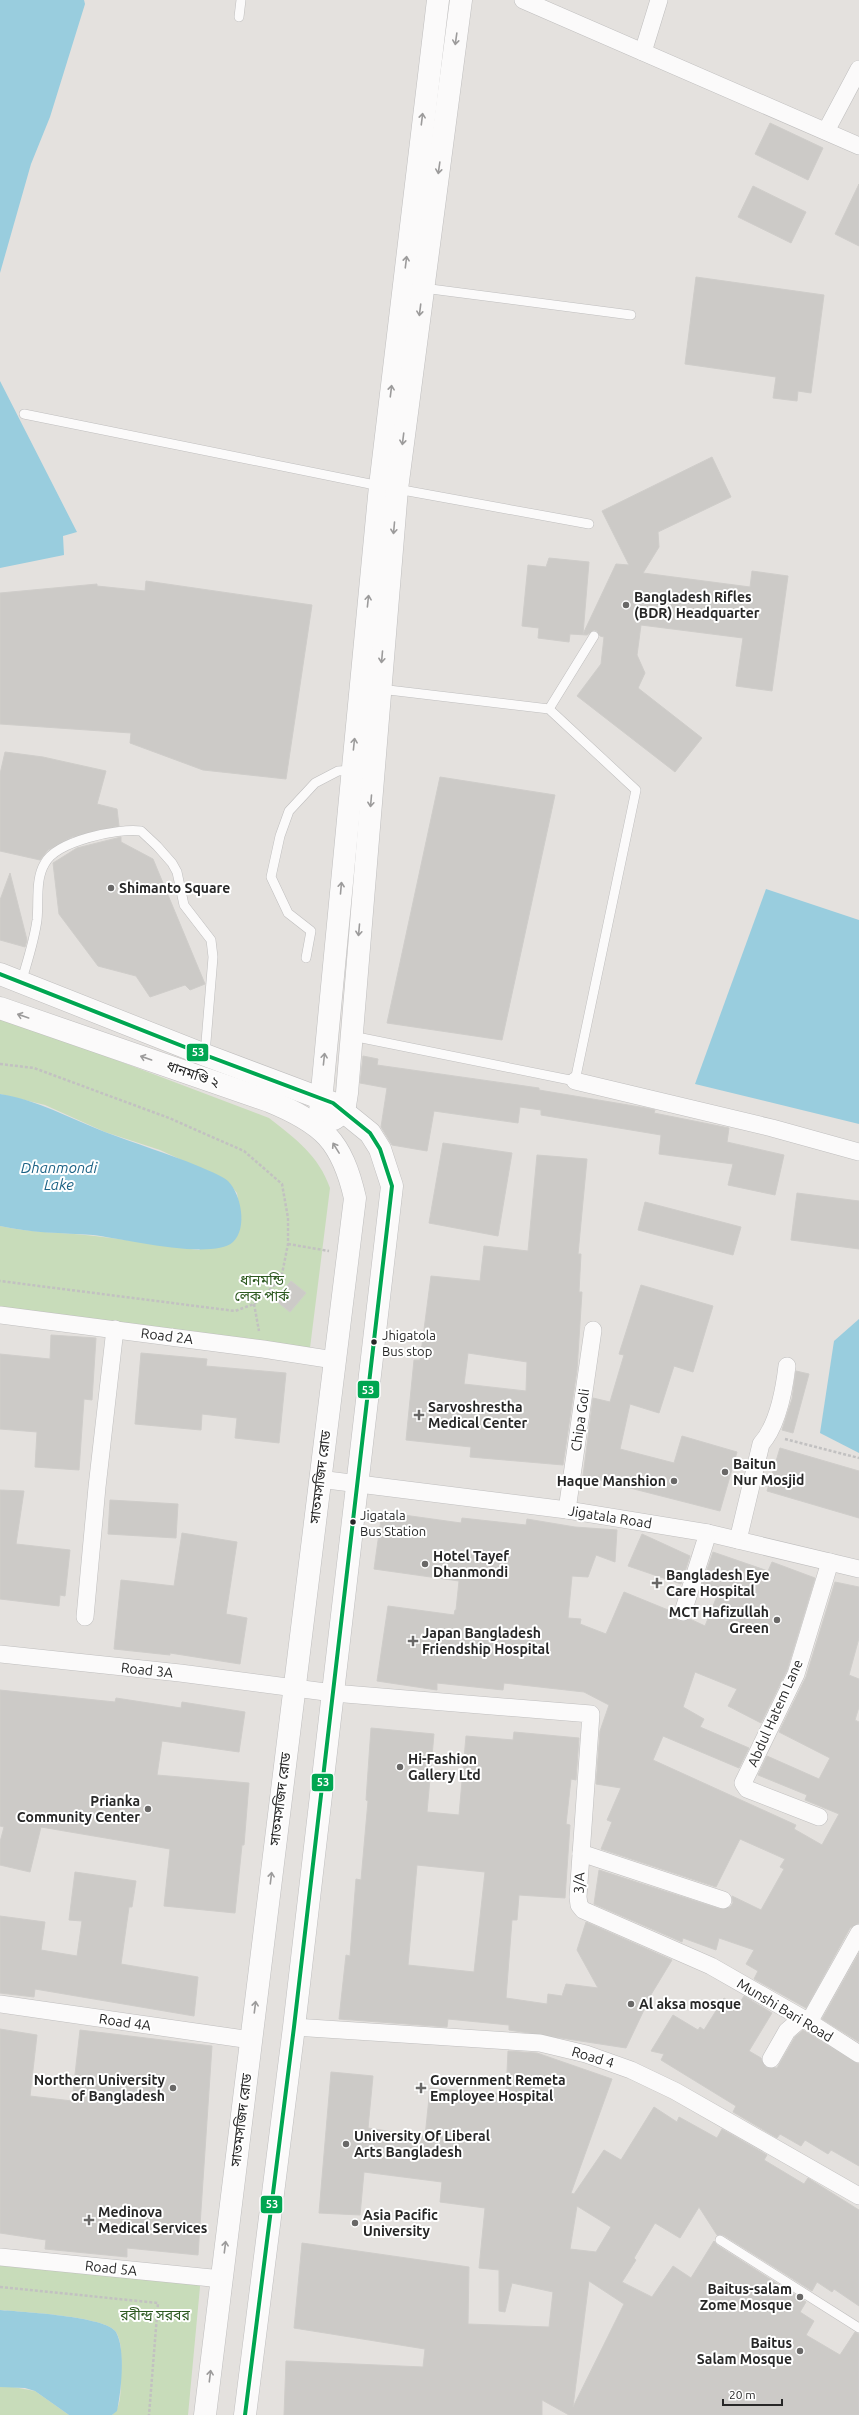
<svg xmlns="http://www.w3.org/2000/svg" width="859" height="2415" font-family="Ubuntu,'Noto Sans Bengali',sans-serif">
<rect width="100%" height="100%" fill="#e4e1de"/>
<g fill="#c8dcba">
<path d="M 0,1016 L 269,1118 C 295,1138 319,1156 330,1188 L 310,1348 L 0,1313 L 0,1226 C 31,1233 63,1232 95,1236 C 130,1240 164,1246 199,1250 L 241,1219 L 237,1193 L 227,1181 L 160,1150 L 105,1132 L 45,1105 L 0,1094 Z"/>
<path d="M 0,2257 L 201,2276 L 188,2415 L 112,2415 C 123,2406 120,2387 121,2374 C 121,2361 123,2343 116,2332 C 106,2316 21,2312 0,2310 Z"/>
<path d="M 8,2386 L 35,2391 L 69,2415 L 0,2415 L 0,2387 Z"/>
</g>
<g fill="#99cdde">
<path d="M 0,0 L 84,0 L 85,4 L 50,117 L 31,164 L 0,273 Z"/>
<path d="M 0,381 L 77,532 L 63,536 L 64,555 L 0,568 Z"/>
<path d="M 766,889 L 859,920 L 859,1124 L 695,1084 Z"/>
<path d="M 0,1094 C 38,1100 69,1118 105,1132 C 136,1144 167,1153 198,1166 C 207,1170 221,1175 228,1181 C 241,1194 248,1228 233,1242 C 212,1261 121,1238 93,1235 C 62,1233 31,1233 0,1226 Z"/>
<path d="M 859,1319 L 859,1453 L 820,1433 L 834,1341 Z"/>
<path d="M 0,2310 C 21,2312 106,2316 116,2332 C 126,2350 121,2392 117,2411 L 112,2415 L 69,2415 L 35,2391 L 25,2388 L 0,2387 Z"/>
</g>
<g fill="#cccac7" stroke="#cfcdca" fill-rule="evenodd">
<path d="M 770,123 L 823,148 L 808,180 L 755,154 Z"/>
<path d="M 859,184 L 859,246 L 835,234 Z"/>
<path d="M 753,186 L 806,212 L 791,243 L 738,217 Z"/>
<path d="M 696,277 L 824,295 L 811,393 L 798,391 L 797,401 L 773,398 L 776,377 L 685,364 Z"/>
<path d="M 712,457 L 731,497 L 658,532 L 659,547 L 643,573 L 750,587 L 752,571 L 788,576 L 772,691 L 736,686 L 743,638 L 641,625 L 637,655 L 645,673 L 638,688 L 702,738 L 675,772 L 577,696 L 601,664 L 604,637 L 600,636 L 597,631 L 594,630 L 587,635 L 570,634 L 569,642 L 538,638 L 539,628 L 522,626 L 528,565 L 546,567 L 549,558 L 589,562 L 583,634 L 616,564 L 629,565 L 602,511 Z"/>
<path d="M 146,581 L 312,605 L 286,779 L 203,770 L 130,743 L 131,733 L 0,724 L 0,593 L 97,584 L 97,586 L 145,591 Z"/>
<path d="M 5,752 L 43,757 L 106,771 L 97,804 L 117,809 L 119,826 L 72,837 L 48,850 L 40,860 L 0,851 L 0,774 Z"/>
<path d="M 440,777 L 555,795 L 502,1040 L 387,1023 Z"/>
<path d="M 121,837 L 121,842 L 153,859 L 205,984 L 190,990 L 185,985 L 150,997 L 136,976 L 98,966 L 59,914 L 53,863 L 77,848 Z"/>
<path d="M 10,873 L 27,940 L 25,947 L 0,940 L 0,900 Z"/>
<path d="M 363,1056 L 378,1059 L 377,1065 L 539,1088 L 539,1090 L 646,1108 L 655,1110 L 654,1113 L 729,1128 L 727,1142 L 784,1155 L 775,1195 L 728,1185 L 733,1164 L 659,1154 L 661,1135 L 541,1115 L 541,1110 L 520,1107 L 518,1123 L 434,1111 L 427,1151 L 392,1145 L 381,1127 L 387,1088 L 360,1083 Z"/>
<path d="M 443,1143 L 512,1153 L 498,1236 L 429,1223 Z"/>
<path d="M 537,1155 L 587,1159 L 578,1254 L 581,1254 L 579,1292 L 582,1292 L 577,1370 L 563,1465 L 470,1457 L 471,1447 L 406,1440 L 414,1360 L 420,1360 L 431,1276 L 480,1281 L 484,1246 L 528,1251 ZM 468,1353 L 527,1362 L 526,1391 L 464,1384 Z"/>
<path d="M 797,1193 L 859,1201 L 859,1249 L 791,1240 Z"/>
<path d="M 645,1202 L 741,1227 L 733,1255 L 638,1230 Z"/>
<path d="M 291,1281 L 306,1293 L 290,1312 L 275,1300 Z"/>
<path d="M 641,1285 L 713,1306 L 693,1372 L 674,1366 L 659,1413 L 630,1404 L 620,1449 L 674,1463 L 682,1436 L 737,1452 L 720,1511 L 583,1476 L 593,1398 L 610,1402 L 624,1355 L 619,1354 Z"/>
<path d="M 51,1335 L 96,1338 L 92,1400 L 84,1399 L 79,1470 L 35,1467 L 37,1432 L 0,1429 L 0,1354 L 50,1359 Z"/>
<path d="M 141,1353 L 207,1359 L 206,1366 L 286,1373 L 279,1443 L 235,1438 L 237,1418 L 202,1414 L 201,1430 L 135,1424 Z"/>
<path d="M 796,1371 L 809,1374 L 793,1433 L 782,1430 L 792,1399 Z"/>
<path d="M 780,1448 L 859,1471 L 859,1518 L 767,1491 Z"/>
<path d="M 0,1490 L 24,1491 L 16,1544 L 70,1550 L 65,1596 L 60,1595 L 59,1606 L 0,1599 Z"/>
<path d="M 110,1500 L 178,1504 L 176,1538 L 108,1534 Z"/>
<path d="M 382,1512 L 461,1523 L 462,1518 L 526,1525 L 527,1519 L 575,1527 L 617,1530 L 615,1562 L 596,1555 L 588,1577 L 572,1576 L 568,1618 L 581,1619 L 580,1624 L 606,1634 L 624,1592 L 673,1612 L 675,1618 L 680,1621 L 690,1619 L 705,1626 L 717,1596 L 700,1590 L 713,1552 L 768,1571 L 772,1562 L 815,1578 L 787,1670 L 761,1723 L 728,1706 L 737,1689 L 695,1672 L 683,1707 L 704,1719 L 700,1727 L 749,1748 L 739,1768 L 663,1736 L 653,1760 L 796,1825 L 794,1829 L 822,1845 L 839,1814 L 805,1800 L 807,1795 L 758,1775 L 767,1756 L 819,1779 L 830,1758 L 779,1732 L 806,1677 L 835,1582 L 859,1587 L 859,1638 L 849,1675 L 859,1679 L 859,1707 L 855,1720 L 859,1722 L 859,1923 L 850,1928 L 806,2008 L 754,1979 L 758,1971 L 746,1964 L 754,1950 L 719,1938 L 716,1950 L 683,1938 L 682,1942 L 594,1904 L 599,1870 L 720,1909 L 730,1907 L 733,1903 L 732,1896 L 761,1910 L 784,1869 L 780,1867 L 785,1859 L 740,1839 L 716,1887 L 601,1849 L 612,1822 L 607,1820 L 621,1788 L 596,1784 L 600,1731 L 609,1705 L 584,1692 L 504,1683 L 503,1690 L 437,1683 L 437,1690 L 377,1681 L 388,1606 L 454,1615 L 455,1610 L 456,1610 L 459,1581 L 374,1569 Z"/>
<path d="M 182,1533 L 237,1542 L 226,1614 L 247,1618 L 240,1664 L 170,1653 L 170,1655 L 114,1649 L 121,1580 L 174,1586 Z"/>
<path d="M 642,1534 L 690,1556 L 681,1584 L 628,1566 Z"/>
<path d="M 0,1690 L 115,1702 L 116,1698 L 181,1708 L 182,1702 L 245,1712 L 239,1752 L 162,1741 L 157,1775 L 249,1783 L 244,1845 L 242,1845 L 235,1913 L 164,1906 L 170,1849 L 41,1827 L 30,1872 L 0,1865 L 0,1842 L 4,1827 L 0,1826 Z"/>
<path d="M 371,1728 L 434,1734 L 427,1812 L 459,1815 L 466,1736 L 513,1740 L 514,1732 L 579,1738 L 576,1780 L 571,1779 L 566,1824 L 570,1825 L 565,1898 L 519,1895 L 517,1920 L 512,1920 L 506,1998 L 547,2004 L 548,1994 L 562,1996 L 566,1984 L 598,1988 L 577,1950 L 586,1922 L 672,1960 L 652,1993 L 626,2048 L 509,2030 L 509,2025 L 448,2019 L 447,2027 L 339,2019 L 346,1955 L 350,1956 L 356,1879 L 361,1880 L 368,1801 L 366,1800 ZM 417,1865 L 485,1872 L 474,1972 L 408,1965 Z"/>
<path d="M 75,1872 L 136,1881 L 132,1907 L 129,1907 L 121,1964 L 198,1977 L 194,2016 L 35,1989 L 34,1997 L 0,1993 L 0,1916 L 45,1922 L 41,1950 L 77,1956 L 82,1921 L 69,1920 Z"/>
<path d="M 859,1953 L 859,2042 L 822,2019 Z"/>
<path d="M 744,1996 L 772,2013 L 749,2051 L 761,2058 L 766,2067 L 777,2068 L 795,2037 L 803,2030 L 859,2064 L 859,2166 L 831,2150 L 828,2154 L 805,2140 L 801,2146 L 780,2134 L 777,2138 L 733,2112 L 736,2106 L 661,2060 L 664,2054 L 651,2051 L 673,2015 L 698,2030 L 700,2027 L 704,2030 L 724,1998 L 737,2007 Z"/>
<path d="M 0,2029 L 37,2035 L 30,2096 L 72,2101 L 80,2030 L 212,2046 L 198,2255 L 127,2248 L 127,2257 L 45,2249 L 46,2240 L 0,2233 Z"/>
<path d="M 508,2051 L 537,2053 L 612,2079 L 571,2193 L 574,2194 L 604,2150 L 621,2160 L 654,2107 L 677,2122 L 679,2117 L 717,2138 L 722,2129 L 767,2155 L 764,2160 L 804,2184 L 808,2178 L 859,2210 L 859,2306 L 834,2289 L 832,2292 L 817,2282 L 812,2291 L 723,2235 L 717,2235 L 699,2207 L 680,2238 L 655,2223 L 634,2258 L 636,2260 L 622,2282 L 652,2297 L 673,2266 L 691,2278 L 714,2241 L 717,2245 L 806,2302 L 800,2312 L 814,2321 L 806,2335 L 840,2355 L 855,2332 L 859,2334 L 859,2415 L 569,2415 L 542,2400 L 542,2415 L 284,2415 L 286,2361 L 423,2367 L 425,2349 L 294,2328 L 302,2243 L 469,2267 L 468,2324 L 549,2327 L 553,2292 L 512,2283 L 505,2312 L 499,2311 L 499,2270 L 479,2268 L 485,2208 L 440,2202 L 442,2182 L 364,2172 L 360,2215 L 319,2213 L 331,2072 L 373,2076 L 368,2128 L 425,2137 L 430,2088 L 506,2094 ZM 577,2206 L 611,2227 L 596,2252 L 570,2249 ZM 589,2281 L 624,2304 L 573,2407 Z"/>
</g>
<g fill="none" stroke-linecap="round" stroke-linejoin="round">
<defs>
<g id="lane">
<path d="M 239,17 L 241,0"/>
<path d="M 423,288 L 631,315"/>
<path d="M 24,414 L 380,486"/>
<path d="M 397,489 L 589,524"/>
<path d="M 549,709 L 594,636"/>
<path d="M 306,958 L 311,931 L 288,913 L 271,877 L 280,836 L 289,811 L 315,783 L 338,771 L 354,770"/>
<path d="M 21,983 C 27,962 34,942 37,920 C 39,902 35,879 45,863 C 57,841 117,828 141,831 L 157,846 L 172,863 L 177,872 L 184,905 L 211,940 L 213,957 L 205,1054"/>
<path d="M 352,1036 L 575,1081 L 636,790 L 549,709 L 380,689"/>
<path d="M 720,2240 L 859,2328"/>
</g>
<g id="street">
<path d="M 523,0 L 859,146"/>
<path d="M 643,52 L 659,0"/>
<path d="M 826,131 L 859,69"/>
<path d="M 575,1081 L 772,1128 L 859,1152"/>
<path d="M 0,1315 L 263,1349 L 334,1360"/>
<path d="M 319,1479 L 567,1510 L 708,1533 L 859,1569"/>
<path d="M 567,1510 L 593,1330"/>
<path d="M 738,1540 L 761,1444 C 778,1425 784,1391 787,1366"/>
<path d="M 683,1612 L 708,1533"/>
<path d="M 85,1617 L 97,1487 L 115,1329"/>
<path d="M 0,1654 L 180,1673 L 333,1693 L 591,1714 L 578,1897 L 579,1905 L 583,1910 L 711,1966 L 809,2022 L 859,2054"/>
<path d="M 819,1817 L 747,1789 L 743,1783 L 796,1674 L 830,1562"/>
<path d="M 581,1853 L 723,1900"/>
<path d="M 0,2004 L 251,2040"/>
<path d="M 809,2022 L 859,1933"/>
<path d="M 294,2027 L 540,2043 L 586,2054 L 631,2070 L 675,2091 L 859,2196"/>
<path d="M 771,2059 L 787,2031 L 802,2018"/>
<path d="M 0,2257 L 222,2279"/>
</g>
<g id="secondary">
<path d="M 0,974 L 205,1055 L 333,1103 L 370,1133 L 380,1149 L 392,1186 L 294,2027 L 245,2415"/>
<path d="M 0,1008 L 269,1101 C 323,1123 342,1141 355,1198 L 205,2415"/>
<path d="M 320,1112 L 380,486 L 438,0"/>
<path d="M 334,1119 L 344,1112 L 347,1093 L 397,489 L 461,0"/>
</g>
</defs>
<use href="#lane" stroke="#bfbebe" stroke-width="10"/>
<use href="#street" stroke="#bfbebe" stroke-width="18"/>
<use href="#secondary" stroke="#bfbebe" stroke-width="23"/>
<g stroke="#c2c1c1" stroke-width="2.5" stroke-dasharray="3 2" stroke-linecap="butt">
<path d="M 0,1064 L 34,1068 L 169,1118 L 244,1151 L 282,1184 L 288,1218 L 288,1244 L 281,1279 L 254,1304 L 235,1311 L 0,1281"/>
<path d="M 288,1244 L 329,1251"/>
<path d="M 254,1304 L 259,1331"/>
<path d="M 785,1439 L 859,1458"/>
<path d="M 0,2287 L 158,2303 L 149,2415"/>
</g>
<use href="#lane" stroke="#fbfafa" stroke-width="9"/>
<use href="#street" stroke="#fbfafa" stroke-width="17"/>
<use href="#secondary" stroke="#fbfafa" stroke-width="22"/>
<defs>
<path id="bus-1" d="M 0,974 L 205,1055 L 333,1103 L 370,1133 L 380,1149 L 392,1186 L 294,2027 L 245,2415"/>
</defs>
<use href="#bus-1" stroke="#fff" stroke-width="7"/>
<use href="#bus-1" stroke="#00a651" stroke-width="4"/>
</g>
<defs><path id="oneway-shaft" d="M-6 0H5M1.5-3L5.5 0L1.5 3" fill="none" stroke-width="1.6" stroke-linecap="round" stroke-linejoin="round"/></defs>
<g stroke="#9c9b9b">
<use href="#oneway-shaft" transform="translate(456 39) rotate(98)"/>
<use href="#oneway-shaft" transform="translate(422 119) rotate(-83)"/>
<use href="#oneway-shaft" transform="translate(439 168) rotate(98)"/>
<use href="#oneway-shaft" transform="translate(406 262) rotate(-83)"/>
<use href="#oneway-shaft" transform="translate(420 310) rotate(97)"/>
<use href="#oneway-shaft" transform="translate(391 391) rotate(-83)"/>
<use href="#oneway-shaft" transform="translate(403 439) rotate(97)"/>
<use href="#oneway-shaft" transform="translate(394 528) rotate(95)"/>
<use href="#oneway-shaft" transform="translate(368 601) rotate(-84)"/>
<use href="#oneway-shaft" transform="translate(382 657) rotate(95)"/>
<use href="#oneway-shaft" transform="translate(354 744) rotate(-84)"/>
<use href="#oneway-shaft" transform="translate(371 801) rotate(95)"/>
<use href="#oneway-shaft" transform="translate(341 888) rotate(-85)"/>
<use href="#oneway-shaft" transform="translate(359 930) rotate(95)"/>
<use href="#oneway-shaft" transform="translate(23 1016) rotate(-161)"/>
<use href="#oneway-shaft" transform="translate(146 1058) rotate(-161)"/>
<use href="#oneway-shaft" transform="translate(324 1059) rotate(-84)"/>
<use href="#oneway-shaft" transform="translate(336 1148) rotate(-122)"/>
<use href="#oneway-shaft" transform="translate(271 1878) rotate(-83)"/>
<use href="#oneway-shaft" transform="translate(255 2007) rotate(-83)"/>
<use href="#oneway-shaft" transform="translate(225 2247) rotate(-83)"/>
<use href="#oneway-shaft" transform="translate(210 2376) rotate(-83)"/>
</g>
<g fill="#696867" stroke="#fff" stroke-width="1.5">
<circle cx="626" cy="605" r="4"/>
<circle cx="111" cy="888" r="4"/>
<path d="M417 1409h4v4h4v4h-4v4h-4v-4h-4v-4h4z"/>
<circle cx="725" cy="1472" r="4"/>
<circle cx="674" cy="1481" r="4"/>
<circle cx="425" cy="1564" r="4"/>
<path d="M655 1577h4v4h4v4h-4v4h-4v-4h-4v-4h4z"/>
<circle cx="777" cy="1620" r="4"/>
<path d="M411 1635h4v4h4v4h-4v4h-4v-4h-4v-4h4z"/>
<circle cx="400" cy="1767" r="4"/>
<circle cx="148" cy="1809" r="4"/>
<circle cx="631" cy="2004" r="4"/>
<circle cx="173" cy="2088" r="4"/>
<path d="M419 2082h4v4h4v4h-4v4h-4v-4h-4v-4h4z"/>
<circle cx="346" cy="2144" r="4"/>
<path d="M87 2214h4v4h4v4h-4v4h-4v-4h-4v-4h4z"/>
<circle cx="355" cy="2223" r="4"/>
<circle cx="800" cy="2297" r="4"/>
<circle cx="800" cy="2351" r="4"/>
</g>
<g fill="#272727" stroke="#fff" stroke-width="1.5">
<circle cx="374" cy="1342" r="3.5"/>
<circle cx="353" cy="1522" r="3.5"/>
</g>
<g text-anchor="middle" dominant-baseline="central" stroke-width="4" stroke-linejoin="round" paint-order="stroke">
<g font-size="13" fill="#272727" stroke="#fff" text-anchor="start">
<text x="382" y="1335">Jhigatola<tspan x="382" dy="16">Bus stop</tspan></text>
<text x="360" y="1515">Jigatala<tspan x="360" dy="16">Bus Station</tspan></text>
</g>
<g font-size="14" font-weight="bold" fill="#272727" stroke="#fff" text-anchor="start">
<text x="634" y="597">Bangladesh Rifles<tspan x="634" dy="16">(BDR) Headquarter</tspan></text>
<text x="119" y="888">Shimanto Square</text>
<text x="428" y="1407">Sarvoshrestha<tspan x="428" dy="16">Medical Center</tspan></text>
<text x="733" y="1464">Baitun<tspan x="733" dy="16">Nur Mosjid</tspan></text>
<text x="666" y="1481" text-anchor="end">Haque Manshion</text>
<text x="433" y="1556">Hotel Tayef<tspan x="433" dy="16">Dhanmondi</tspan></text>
<text x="666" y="1575">Bangladesh Eye<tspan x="666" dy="16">Care Hospital</tspan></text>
<text x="769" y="1612" text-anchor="end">MCT Hafizullah<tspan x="769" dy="16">Green</tspan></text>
<text x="422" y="1633">Japan Bangladesh<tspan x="422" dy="16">Friendship Hospital</tspan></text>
<text x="408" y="1759">Hi-Fashion<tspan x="408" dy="16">Gallery Ltd</tspan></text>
<text x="140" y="1801" text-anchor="end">Prianka<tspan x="140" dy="16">Community Center</tspan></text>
<text x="639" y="2004">Al aksa mosque</text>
<text x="165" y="2080" text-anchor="end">Northern University<tspan x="165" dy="16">of Bangladesh</tspan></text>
<text x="430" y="2080">Government Remeta<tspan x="430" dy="16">Employee Hospital</tspan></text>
<text x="354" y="2136">University Of Liberal<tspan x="354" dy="16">Arts Bangladesh</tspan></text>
<text x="98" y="2212">Medinova<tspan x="98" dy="16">Medical Services</tspan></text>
<text x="363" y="2215">Asia Pacific<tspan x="363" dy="16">University</tspan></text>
<text x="792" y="2289" text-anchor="end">Baitus-salam<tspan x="792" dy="16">Zome Mosque</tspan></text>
<text x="792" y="2343" text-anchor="end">Baitus<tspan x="792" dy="16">Salam Mosque</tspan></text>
</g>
<g font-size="14" fill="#272727" stroke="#fff">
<text transform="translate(193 1074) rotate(19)">ধানমণ্ডি ২</text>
<text transform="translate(167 1336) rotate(7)">Road 2A</text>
<text transform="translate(580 1420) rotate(-82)">Chipa Goli</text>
<text transform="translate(320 1477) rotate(-83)">সাতমসজিদ রোড</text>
<text transform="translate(610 1517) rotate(9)">Jigatala Road</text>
<text transform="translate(147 1670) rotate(6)">Road 3A</text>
<text transform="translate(775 1713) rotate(-66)">Abdul Hatem Lane</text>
<text transform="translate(280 1799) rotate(-83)">সাতমসজিদ রোড</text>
<text transform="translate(579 1883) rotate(-87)">3/A</text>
<text transform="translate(785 2010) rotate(31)">Munshi Bari Road</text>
<text transform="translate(125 2022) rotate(8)">Road 4A</text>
<text transform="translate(593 2057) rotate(17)">Road 4</text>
<text transform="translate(241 2120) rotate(-83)">সাতমসজিদ রোড</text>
<text transform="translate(111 2268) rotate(6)">Road 5A</text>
</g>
<g font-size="14" fill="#2e5a21" stroke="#fff">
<text x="262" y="1280">ধানমন্ডি<tspan x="262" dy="16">লেক পার্ক</tspan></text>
<text x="155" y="2315">রবীন্দ্র সরবর</text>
</g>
<g font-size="15" font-style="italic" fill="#1d6385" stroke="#fff">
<text x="59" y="1167">Dhanmondi<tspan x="59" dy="17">Lake</tspan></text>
</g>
</g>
<g stroke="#fff" stroke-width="1.5">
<rect x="186" y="1043" width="23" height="19" rx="4" fill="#00a651"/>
<rect x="357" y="1380" width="23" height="19" rx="4" fill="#00a651"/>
<rect x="311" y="1773" width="23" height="19" rx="4" fill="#00a651"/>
<rect x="260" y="2195" width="23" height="19" rx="4" fill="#00a651"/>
</g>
<g font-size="11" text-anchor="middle" font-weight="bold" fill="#fff">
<text x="198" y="1056">53</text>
<text x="368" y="1394">53</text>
<text x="323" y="1786">53</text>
<text x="272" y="2208">53</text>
</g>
<path d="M723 2399v6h59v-6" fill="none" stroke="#272727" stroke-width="2"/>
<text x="729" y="2399" font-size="12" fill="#272727" stroke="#ffffff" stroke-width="3" paint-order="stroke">20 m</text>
</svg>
